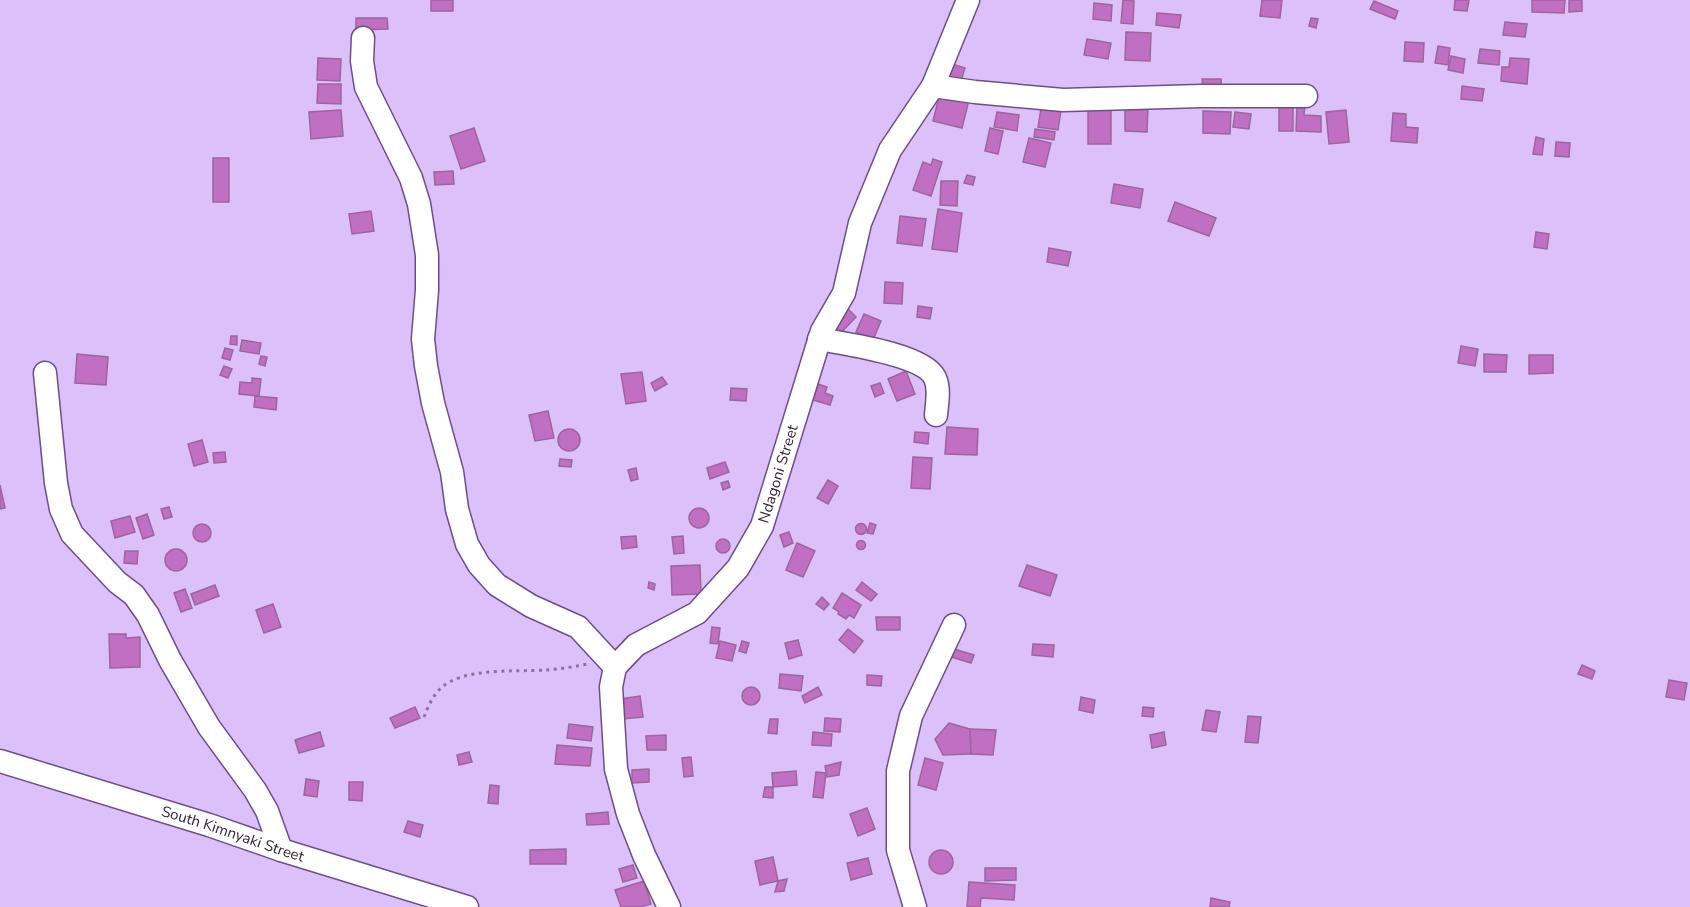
<svg xmlns="http://www.w3.org/2000/svg" width="1690" height="907" font-family="'Nunito Sans',sans-serif">
<rect width="100%" height="100%" fill="#dcc0f9"/>
<g fill="#c16fc2" stroke="#9c659d" stroke-width="1.5">
<rect x="431" y="0" width="22" height="11"/>
<path d="M 1123,0 L 1134,1 L 1133,24 L 1121,23 Z"/>
<path d="M 1262,0 L 1282,0 L 1280,18 L 1260,16 Z"/>
<path d="M 1455,0 L 1469,0 L 1467,11 L 1454,10 Z"/>
<path d="M 1532,0 L 1565,0 L 1564,13 L 1532,12 Z"/>
<path d="M 1569,0 L 1582,0 L 1582,11 L 1569,12 Z"/>
<path d="M 1374,1 L 1398,11 L 1395,19 L 1370,9 Z"/>
<path d="M 1094,3 L 1112,5 L 1111,21 L 1093,19 Z"/>
<path d="M 1157,13 L 1181,15 L 1179,28 L 1156,25 Z"/>
<path d="M 356,18 L 387,18 L 388,29 L 356,30 Z"/>
<path d="M 1311,18 L 1318,19 L 1316,28 L 1309,26 Z"/>
<path d="M 1505,22 L 1527,24 L 1525,37 L 1503,35 Z"/>
<path d="M 1126,32 L 1151,33 L 1150,61 L 1125,60 Z"/>
<path d="M 1087,39 L 1111,43 L 1108,59 L 1084,55 Z"/>
<path d="M 1405,42 L 1424,43 L 1423,62 L 1404,61 Z"/>
<path d="M 1438,46 L 1450,48 L 1448,65 L 1435,63 Z"/>
<path d="M 1480,49 L 1500,51 L 1499,65 L 1478,63 Z"/>
<path d="M 1451,56 L 1465,59 L 1463,73 L 1448,70 Z"/>
<path d="M 318,58 L 341,59 L 340,81 L 317,80 Z"/>
<path d="M 1510,58 L 1529,59 L 1527,84 L 1501,81 L 1502,67 L 1509,67 Z"/>
<path d="M 949,63 L 965,68 L 960,84 L 944,79 Z"/>
<path d="M 1202,79 L 1221,79 L 1222,89 L 1203,89 Z"/>
<path d="M 318,84 L 341,84 L 341,104 L 317,103 Z"/>
<path d="M 1462,86 L 1484,89 L 1482,101 L 1461,99 Z"/>
<path d="M 940,93 L 969,100 L 962,128 L 933,121 Z"/>
<path d="M 1042,102 L 1062,104 L 1058,130 L 1038,127 Z"/>
<rect x="1279" y="105" width="14" height="26"/>
<path d="M 1297,105 L 1305,105 L 1304,115 L 1321,116 L 1321,132 L 1296,131 Z"/>
<path d="M 1125,107 L 1148,108 L 1147,132 L 1125,131 Z"/>
<rect x="1088" y="108" width="23" height="36"/>
<path d="M 341,110 L 343,136 L 311,139 L 309,112 Z"/>
<path d="M 1346,110 L 1349,142 L 1329,144 L 1326,112 Z"/>
<path d="M 1203,111 L 1231,112 L 1230,134 L 1203,133 Z"/>
<path d="M 997,112 L 1019,115 L 1017,131 L 994,127 Z"/>
<path d="M 1235,112 L 1251,114 L 1249,129 L 1233,127 Z"/>
<path d="M 1393,113 L 1406,114 L 1406,127 L 1418,128 L 1417,143 L 1391,141 Z"/>
<path d="M 474,128 L 485,161 L 461,169 L 450,136 Z"/>
<path d="M 990,128 L 1003,131 L 998,154 L 985,151 Z"/>
<path d="M 1035,129 L 1055,132 L 1054,140 L 1034,137 Z"/>
<path d="M 1536,137 L 1544,139 L 1542,155 L 1533,154 Z"/>
<path d="M 1029,138 L 1051,143 L 1045,167 L 1023,162 Z"/>
<path d="M 1556,142 L 1570,143 L 1569,157 L 1555,156 Z"/>
<rect x="213" y="158" width="16" height="44"/>
<path d="M 933,159 L 942,162 L 931,196 L 913,190 L 923,162 L 931,165 Z"/>
<path d="M 453,171 L 454,184 L 435,185 L 434,172 Z"/>
<path d="M 967,175 L 975,177 L 973,185 L 964,183 Z"/>
<path d="M 941,181 L 958,181 L 957,206 L 940,205 Z"/>
<path d="M 1114,184 L 1143,189 L 1140,208 L 1111,203 Z"/>
<path d="M 1175,202 L 1216,218 L 1209,236 L 1168,221 Z"/>
<path d="M 938,209 L 962,213 L 957,252 L 932,249 Z"/>
<path d="M 371,211 L 374,231 L 352,234 L 349,214 Z"/>
<path d="M 900,216 L 926,219 L 922,246 L 897,243 Z"/>
<path d="M 1536,232 L 1549,234 L 1547,249 L 1534,247 Z"/>
<path d="M 1049,248 L 1071,252 L 1068,266 L 1047,262 Z"/>
<path d="M 885,282 L 903,283 L 902,304 L 884,303 Z"/>
<path d="M 918,306 L 932,308 L 930,319 L 917,317 Z"/>
<path d="M 846,307 L 856,317 L 835,339 L 825,329 Z"/>
<path d="M 864,314 L 881,321 L 873,340 L 856,332 Z"/>
<path d="M 231,336 L 237,336 L 237,345 L 230,344 Z"/>
<path d="M 242,340 L 261,343 L 259,354 L 240,351 Z"/>
<path d="M 1461,346 L 1478,349 L 1475,366 L 1458,363 Z"/>
<path d="M 225,348 L 233,350 L 230,360 L 222,358 Z"/>
<path d="M 77,354 L 108,357 L 106,385 L 75,383 Z"/>
<path d="M 1484,354 L 1507,355 L 1506,372 L 1484,372 Z"/>
<path d="M 1529,355 L 1553,355 L 1553,373 L 1529,374 Z"/>
<path d="M 261,356 L 267,357 L 265,366 L 259,364 Z"/>
<path d="M 224,366 L 232,369 L 228,378 L 220,375 Z"/>
<path d="M 906,371 L 915,394 L 897,401 L 888,379 Z"/>
<path d="M 642,372 L 646,401 L 626,404 L 621,374 Z"/>
<path d="M 662,377 L 667,384 L 655,391 L 651,383 Z"/>
<path d="M 252,378 L 261,379 L 259,396 L 239,394 L 240,382 L 252,383 Z"/>
<path d="M 880,383 L 884,393 L 875,397 L 871,386 Z"/>
<path d="M 818,384 L 827,387 L 825,393 L 833,396 L 830,405 L 813,400 Z"/>
<path d="M 731,388 L 747,389 L 746,401 L 730,400 Z"/>
<path d="M 255,396 L 277,398 L 276,410 L 254,407 Z"/>
<path d="M 548,411 L 554,438 L 535,441 L 529,415 Z"/>
<path d="M 947,427 L 978,429 L 977,455 L 945,454 Z"/>
<circle cx="569" cy="440" r="11"/>
<path d="M 915,432 L 929,433 L 928,444 L 914,442 Z"/>
<path d="M 202,440 L 208,462 L 194,466 L 188,444 Z"/>
<path d="M 225,452 L 226,462 L 214,463 L 213,453 Z"/>
<path d="M 913,457 L 932,458 L 930,489 L 911,488 Z"/>
<path d="M 560,459 L 572,460 L 571,467 L 559,466 Z"/>
<path d="M 725,462 L 729,472 L 710,479 L 707,468 Z"/>
<path d="M 636,468 L 638,479 L 631,481 L 628,470 Z"/>
<path d="M 828,480 L 838,486 L 828,504 L 817,498 Z"/>
<path d="M 728,481 L 730,487 L 723,490 L 721,483 Z"/>
<path d="M 0,485 L 5,508 L 0,509 Z"/>
<path d="M 169,507 L 172,517 L 164,519 L 161,509 Z"/>
<circle cx="699" cy="518" r="10"/>
<path d="M 147,514 L 154,535 L 143,539 L 136,518 Z"/>
<path d="M 130,516 L 135,532 L 115,538 L 111,521 Z"/>
<path d="M 870,523 L 876,525 L 873,534 L 867,533 Z"/>
<circle cx="861" cy="529" r="5.5"/>
<circle cx="202" cy="533" r="9"/>
<path d="M 789,532 L 793,543 L 784,547 L 780,535 Z"/>
<path d="M 636,536 L 637,547 L 622,549 L 621,537 Z"/>
<path d="M 683,536 L 684,553 L 674,554 L 672,537 Z"/>
<circle cx="723" cy="546" r="7"/>
<circle cx="861" cy="545" r="4.5"/>
<path d="M 797,543 L 815,551 L 803,577 L 786,570 Z"/>
<circle cx="176" cy="560" r="11"/>
<path d="M 125,551 L 138,551 L 137,564 L 124,563 Z"/>
<path d="M 700,565 L 701,594 L 672,595 L 671,566 Z"/>
<path d="M 1027,565 L 1057,575 L 1050,596 L 1019,586 Z"/>
<path d="M 649,582 L 655,584 L 654,590 L 648,588 Z"/>
<path d="M 862,582 L 877,594 L 871,601 L 856,590 Z"/>
<path d="M 215,585 L 219,596 L 195,605 L 191,594 Z"/>
<path d="M 185,589 L 192,608 L 181,612 L 174,593 Z"/>
<path d="M 842,593 L 861,605 L 854,618 L 849,615 L 846,619 L 838,614 L 839,612 L 833,608 Z"/>
<path d="M 822,597 L 829,604 L 824,610 L 816,604 Z"/>
<path d="M 273,604 L 281,627 L 264,633 L 256,610 Z"/>
<path d="M 876,617 L 900,617 L 900,630 L 877,630 Z"/>
<path d="M 712,627 L 720,628 L 718,644 L 710,643 Z"/>
<path d="M 848,629 L 863,641 L 854,653 L 839,640 Z"/>
<path d="M 109,634 L 126,634 L 126,638 L 140,637 L 140,667 L 110,668 Z"/>
<path d="M 798,640 L 802,655 L 789,659 L 785,643 Z"/>
<path d="M 720,641 L 736,645 L 732,661 L 716,658 Z"/>
<path d="M 742,641 L 749,643 L 746,653 L 739,651 Z"/>
<path d="M 1033,644 L 1054,645 L 1053,657 L 1032,655 Z"/>
<path d="M 951,648 L 974,655 L 971,663 L 948,656 Z"/>
<path d="M 1582,665 L 1595,671 L 1592,679 L 1578,674 Z"/>
<path d="M 780,674 L 803,676 L 801,691 L 779,688 Z"/>
<path d="M 867,675 L 882,676 L 881,686 L 867,685 Z"/>
<path d="M 1669,680 L 1687,683 L 1684,700 L 1666,697 Z"/>
<path d="M 818,687 L 822,695 L 805,703 L 802,696 Z"/>
<circle cx="751" cy="696" r="9"/>
<path d="M 640,696 L 643,717 L 623,719 L 620,699 Z"/>
<path d="M 1081,697 L 1095,700 L 1093,713 L 1079,710 Z"/>
<path d="M 415,707 L 420,718 L 395,728 L 390,718 Z"/>
<path d="M 1143,707 L 1154,708 L 1153,717 L 1142,716 Z"/>
<path d="M 1206,710 L 1220,712 L 1216,732 L 1202,730 Z"/>
<path d="M 1248,716 L 1261,717 L 1258,743 L 1245,742 Z"/>
<path d="M 825,718 L 841,719 L 840,732 L 824,731 Z"/>
<path d="M 770,719 L 778,719 L 777,734 L 768,733 Z"/>
<path d="M 949,723 L 970,729 L 971,754 L 943,755 L 935,739 Z"/>
<path d="M 569,724 L 593,727 L 591,741 L 567,738 Z"/>
<path d="M 970,729 L 996,730 L 993,755 L 971,754 Z"/>
<path d="M 320,732 L 324,746 L 299,753 L 295,740 Z"/>
<path d="M 813,732 L 832,734 L 831,746 L 812,745 Z"/>
<path d="M 1164,732 L 1166,745 L 1152,748 L 1150,735 Z"/>
<path d="M 666,735 L 666,750 L 647,750 L 646,736 Z"/>
<path d="M 557,745 L 592,748 L 590,766 L 555,764 Z"/>
<path d="M 469,752 L 472,762 L 459,765 L 457,755 Z"/>
<path d="M 691,757 L 693,776 L 684,777 L 682,758 Z"/>
<path d="M 925,758 L 943,763 L 936,790 L 918,785 Z"/>
<path d="M 841,762 L 839,775 L 827,777 L 825,766 Z"/>
<path d="M 649,769 L 649,782 L 632,783 L 632,770 Z"/>
<path d="M 796,771 L 797,785 L 773,787 L 772,773 Z"/>
<path d="M 816,772 L 826,773 L 823,798 L 813,797 Z"/>
<path d="M 306,779 L 319,781 L 317,797 L 304,795 Z"/>
<path d="M 349,782 L 363,782 L 362,801 L 349,800 Z"/>
<path d="M 490,785 L 499,786 L 498,804 L 488,803 Z"/>
<path d="M 765,787 L 773,787 L 773,798 L 763,797 Z"/>
<path d="M 867,808 L 875,829 L 858,836 L 850,814 Z"/>
<path d="M 608,812 L 609,824 L 587,825 L 586,814 Z"/>
<path d="M 408,821 L 423,825 L 420,837 L 404,832 Z"/>
<path d="M 566,849 L 566,864 L 530,864 L 530,850 Z"/>
<circle cx="941" cy="862" r="12"/>
<path d="M 773,857 L 778,881 L 760,885 L 755,861 Z"/>
<path d="M 868,858 L 872,874 L 851,880 L 847,863 Z"/>
<path d="M 633,865 L 637,878 L 623,882 L 619,869 Z"/>
<path d="M 985,868 L 1016,868 L 1016,880 L 985,881 Z"/>
<path d="M 787,879 L 784,891 L 775,892 L 778,881 Z"/>
<path d="M 644,881 L 651,904 L 640,907 L 621,907 L 615,890 Z"/>
<path d="M 969,882 L 1015,885 L 1014,900 L 981,898 L 980,907 L 967,907 Z"/>
<path d="M 1211,898 L 1230,902 L 1229,907 L 1210,907 Z"/>
</g>
<g fill="none" stroke-linecap="round" stroke-linejoin="round">
<defs>
<g id="minor">
<path d="M 363,38 L 362,61 L 366,87 L 411,178 L 419,204 L 427,255 L 427,290 L 423,339 L 426,366 L 433,403 L 452,472 L 457,509 L 467,544 L 479,565 L 497,585 L 531,606 L 578,627 L 615,667"/>
<path d="M 933,86 L 975,92 L 1063,100 L 1201,96 L 1306,96"/>
<path d="M 819,339 C 845,344 924,354 935,378 C 940,389 937,403 936,415"/>
<path d="M 45,373 L 56,483 L 61,509 L 72,534 L 117,582 L 134,595 L 148,615 L 170,660 L 209,727 L 255,790 L 267,811 L 281,850"/>
<path id="s1" d="M 0,761 L 209,825 L 281,850 L 467,907"/>
<path id="s2" d="M 669,907 L 644,855 L 628,814 L 616,769 L 611,687 L 615,667 L 636,645 L 697,613 L 738,568 L 762,526 L 822,331 L 844,293 L 860,223 L 890,150 L 933,86 L 968,0"/>
<path d="M 915,907 L 898,850 L 898,771 L 911,716 L 954,625"/>
</g>
</defs>
<use href="#minor" stroke="#6e4d8d" stroke-width="25"/>
<path stroke="#89739e" stroke-width="3" stroke-dasharray="3 4.5" stroke-linecap="butt" d="M 424,717 C 428,707 432,697 440,689 C 462,667 516,672 545,670 C 559,669 573,667 587,664"/>
<use href="#minor" stroke="#fff" stroke-width="22"/>
</g>
<g text-anchor="middle" dominant-baseline="central" stroke-width="4.5" stroke-linejoin="round" paint-order="stroke">
<g font-size="15" fill="#30223d" stroke="#e5d0fc">
<text stroke="none"><textPath href="#s2" startOffset="514">Ndagoni Street</textPath></text>
<text stroke="none"><textPath href="#s1" startOffset="244">South Kimnyaki Street</textPath></text>
</g>
</g>
</svg>
